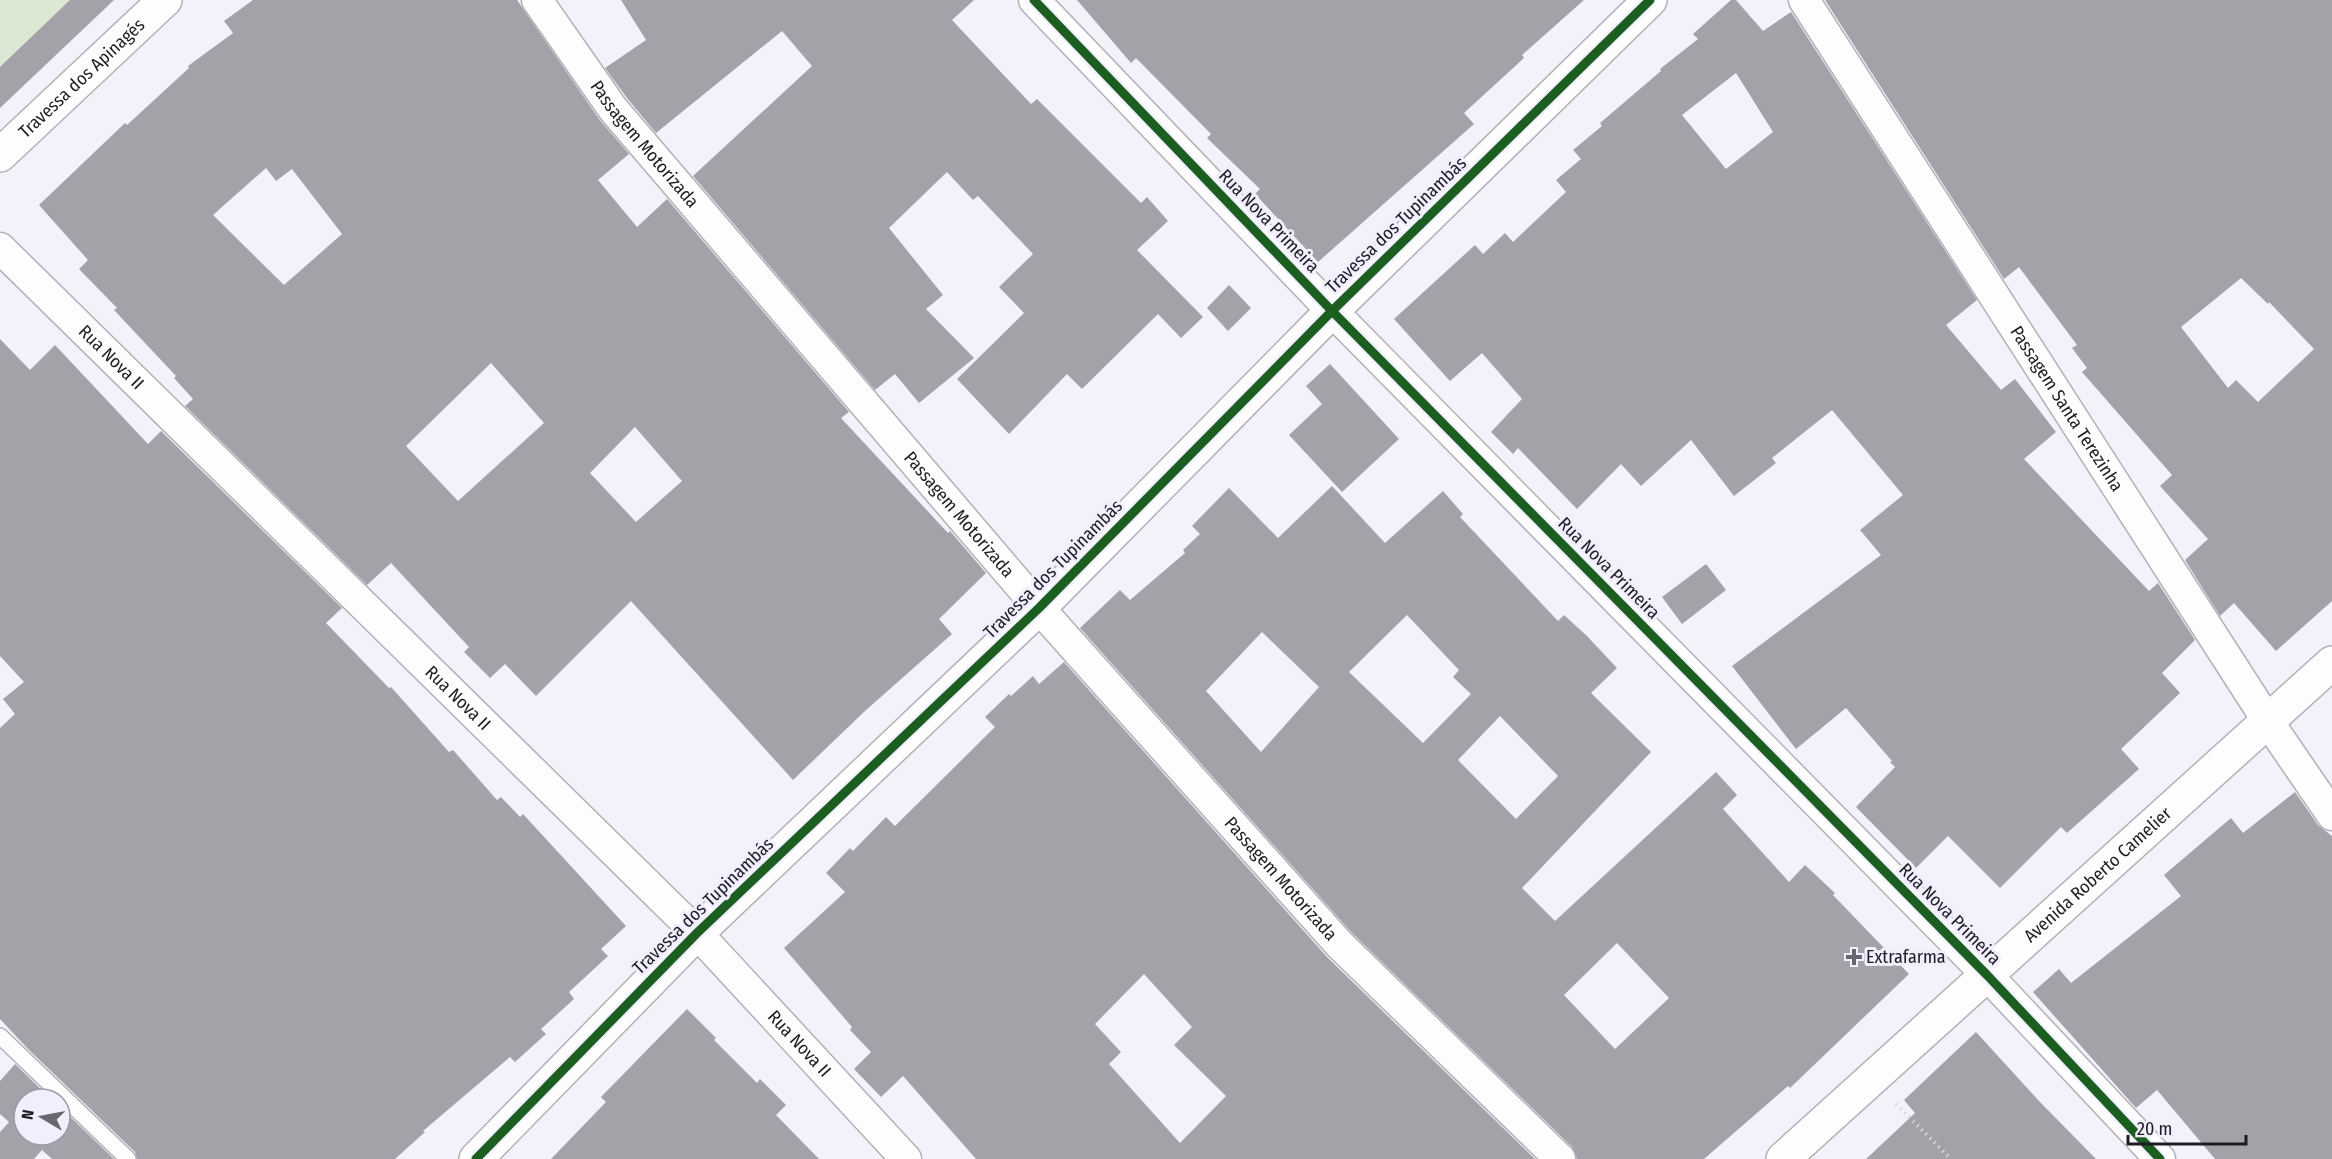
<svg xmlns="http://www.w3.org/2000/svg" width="2332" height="1159" font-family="'Fira Sans Condensed',sans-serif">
<rect width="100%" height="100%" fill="#f3f2fa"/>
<path fill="#dbe8d4" d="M 0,0 L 96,0 L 0,89 Z"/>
<g fill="#a3a2a8" fill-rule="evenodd">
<path d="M 70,0 L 114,0 L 0,108 L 0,67 Z"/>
<path d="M 253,0 L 517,0 L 599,119 L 629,154 L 598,180 L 637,227 L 667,199 L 849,412 L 841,418 L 948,533 L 950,531 L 986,573 L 939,619 L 952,634 L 865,711 L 793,780 L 631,601 L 536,696 L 505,664 L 490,678 L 464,652 L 469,647 L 391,563 L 367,585 L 185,406 L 193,399 L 174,378 L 176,376 L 114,310 L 117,308 L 79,269 L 88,260 L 39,205 L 125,123 L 127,125 L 189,68 L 188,66 L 233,33 L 224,21 ZM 266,168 L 276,181 L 292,169 L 342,234 L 284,285 L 213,215 ZM 491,363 L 544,423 L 458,501 L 406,446 ZM 635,427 L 682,481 L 636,522 L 590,473 Z"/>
<path d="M 621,0 L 974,0 L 952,20 L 1031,104 L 1037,99 L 1141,203 L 1147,197 L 1168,221 L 1137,250 L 1203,317 L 1181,338 L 1158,314 L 1082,389 L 1067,374 L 1009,434 L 957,379 L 1024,313 L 999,287 L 1033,254 L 978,196 L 973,200 L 947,172 L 889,228 L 943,295 L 926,309 L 974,358 L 919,403 L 895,374 L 875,390 L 693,176 L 812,66 L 782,31 L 656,133 L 627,98 L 605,68 L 646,40 Z"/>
<path d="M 1077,0 L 1584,0 L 1522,55 L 1524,58 L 1464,113 L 1474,124 L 1318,262 L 1255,194 L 1260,189 L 1207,138 L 1211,134 L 1136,58 L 1131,63 Z"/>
<path d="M 1731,0 L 1736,0 L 1763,31 L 1791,12 L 1977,300 L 1946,325 L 2001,390 L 2015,379 L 2056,432 L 2024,459 L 2149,591 L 2158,583 L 2195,640 L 2162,673 L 2180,693 L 2121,749 L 2139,769 L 2067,833 L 2061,827 L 2000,888 L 1948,836 L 1916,868 L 1856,807 L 1895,767 L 1890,762 L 1892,761 L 1846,708 L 1796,749 L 1732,666 L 1881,555 L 1860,530 L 1903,495 L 1832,410 L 1772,458 L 1776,463 L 1734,496 L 1691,440 L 1641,486 L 1621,464 L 1577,509 L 1518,448 L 1513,454 L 1491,432 L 1522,399 L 1482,353 L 1450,381 L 1394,319 L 1475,245 L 1483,254 L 1505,233 L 1513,242 L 1566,192 L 1556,180 L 1581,159 L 1573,150 L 1602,126 L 1600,123 L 1661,71 L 1660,69 L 1698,39 L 1693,34 ZM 1736,73 L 1773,132 L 1726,169 L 1682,115 Z"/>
<path d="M 1825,0 L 2332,0 L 2332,601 L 2276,651 L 2234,603 L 2220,616 L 2185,560 L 2208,539 L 2160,486 L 2172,475 L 2082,372 L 2087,368 L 2072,348 L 2077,345 L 2019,267 L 2004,279 ZM 2241,278 L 2268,304 L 2269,302 L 2314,349 L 2258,402 L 2236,380 L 2228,388 L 2181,327 Z"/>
<path d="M 1229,285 L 1251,308 L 1228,331 L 1207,308 Z"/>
<path d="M 0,339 L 30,370 L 55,345 L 148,444 L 161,431 L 342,608 L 326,623 L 389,688 L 391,687 L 449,752 L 453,750 L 497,800 L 501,797 L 520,817 L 523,814 L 626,926 L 601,949 L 608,956 L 569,992 L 574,999 L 541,1029 L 546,1034 L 515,1062 L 510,1057 L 423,1131 L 425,1132 L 395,1159 L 137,1159 L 135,1152 L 28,1049 L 0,1019 L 0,728 L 15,714 L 3,699 L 24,682 L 0,656 Z"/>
<path d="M 1330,364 L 1399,439 L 1342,492 L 1289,435 L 1322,404 L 1306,386 Z"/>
<path d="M 1332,486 L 1385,543 L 1443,491 L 1463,514 L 1460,517 L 1558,621 L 1564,615 L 1587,636 L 1617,668 L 1591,693 L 1651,752 L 1522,888 L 1555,921 L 1716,772 L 1737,795 L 1723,809 L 1789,882 L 1805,865 L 1835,893 L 1833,895 L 1909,974 L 1790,1088 L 1788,1086 L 1704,1159 L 1577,1159 L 1572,1147 L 1352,933 L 1080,628 L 1120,590 L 1130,600 L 1185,553 L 1183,550 L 1200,534 L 1192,526 L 1229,488 L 1278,538 ZM 1407,615 L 1459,670 L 1453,677 L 1471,694 L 1423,743 L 1349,672 ZM 1262,632 L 1319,687 L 1261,752 L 1206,691 ZM 1500,716 L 1558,776 L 1516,819 L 1458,760 ZM 1617,943 L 1669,998 L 1615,1049 L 1564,995 Z"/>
<path d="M 1706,564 L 1726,590 L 1682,624 L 1662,597 Z"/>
<path d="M 1064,662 L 1327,957 L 1535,1159 L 976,1159 L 903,1076 L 881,1097 L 854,1069 L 871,1052 L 850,1030 L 852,1027 L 784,948 L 845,892 L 826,873 L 850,848 L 853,851 L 886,817 L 895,826 L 995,727 L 985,717 L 1009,694 L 1011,696 L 1033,676 L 1039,684 ZM 1144,974 L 1192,1027 L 1174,1045 L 1226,1096 L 1180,1143 L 1109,1064 L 1121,1052 L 1095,1024 Z"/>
<path d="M 2295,792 L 2318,825 L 2332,836 L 2332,1159 L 2215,1159 L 2157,1090 L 2136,1108 L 2033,992 L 2059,969 L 2071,983 L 2181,896 L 2164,875 L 2231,818 L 2243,833 Z"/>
<path d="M 687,1009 L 716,1038 L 714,1040 L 757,1083 L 760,1079 L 786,1105 L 776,1115 L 819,1159 L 551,1159 L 606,1102 L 601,1097 Z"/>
<path d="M 1976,1032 L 2039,1101 L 2096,1159 L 1866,1159 L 1915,1113 L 1904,1100 Z"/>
<path d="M 15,1064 L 51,1099 L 24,1099 L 24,1135 L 60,1135 L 60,1107 L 114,1159 L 52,1159 L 42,1150 L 34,1159 L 0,1159 L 0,1132 L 9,1122 L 0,1114 L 0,1081 Z"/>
</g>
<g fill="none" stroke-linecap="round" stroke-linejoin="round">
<defs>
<path id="service" d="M 0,1036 L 128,1159"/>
<g id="minor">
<path id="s1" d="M 537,0 L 613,109 L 1039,608 L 1340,945 L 1560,1159"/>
<path d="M 1034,0 L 1332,311 L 1987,975 L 2160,1159"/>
<path id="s2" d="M 1804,0 L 2267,720 L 2332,815"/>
<path id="s3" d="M 0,248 L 697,933 L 906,1159"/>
</g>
<g id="tertiary">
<path id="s4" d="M 0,155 L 165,0"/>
<path d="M 476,1159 L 697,933 L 1039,608 L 1332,311 L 1650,0"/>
</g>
<g id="secondary">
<path id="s5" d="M 1783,1159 L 2332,663"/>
</g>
</defs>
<use href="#service" stroke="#b2b1b7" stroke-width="18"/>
<use href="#minor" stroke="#b2b1b7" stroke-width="33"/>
<use href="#tertiary" stroke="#b2b1b7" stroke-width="36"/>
<use href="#secondary" stroke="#b2b1b7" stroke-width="36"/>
<path stroke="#d7d7d9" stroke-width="4" stroke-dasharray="1.5 4.5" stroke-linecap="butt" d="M 1896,1104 L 1951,1159"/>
<use href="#service" stroke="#fdfdfe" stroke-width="15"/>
<use href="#minor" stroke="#fdfdfe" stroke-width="30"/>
<use href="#tertiary" stroke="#fdfdfe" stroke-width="33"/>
<use href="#secondary" stroke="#fdfdfe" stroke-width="33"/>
<defs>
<g id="cycleway">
<path d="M 1034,0 L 1332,311 L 1987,975 L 2160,1159"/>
<path d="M 476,1159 L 697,933 L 1039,608 L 1332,311 L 1650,0"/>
</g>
</defs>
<use href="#cycleway" stroke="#f1eefe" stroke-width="13"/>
<use href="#cycleway" stroke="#1b5e20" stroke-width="9"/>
</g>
<path fill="#68676e" stroke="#f1eefe" stroke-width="2" d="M1851 948h6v6h6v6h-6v6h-6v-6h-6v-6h6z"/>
<g text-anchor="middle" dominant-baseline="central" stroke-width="6" stroke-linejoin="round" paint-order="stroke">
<g font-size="18" fill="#1d1c22" stroke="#f1eefe">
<text stroke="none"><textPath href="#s4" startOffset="112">Travessa dos Apinagés</textPath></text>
<text stroke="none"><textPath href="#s1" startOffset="180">Passagem Motorizada</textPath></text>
<text transform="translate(1269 221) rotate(46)">Rua Nova Primeira</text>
<text transform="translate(1396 225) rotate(-44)">Travessa dos Tupinambás</text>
<text stroke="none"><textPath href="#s3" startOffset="156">Rua Nova II</textPath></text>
<text stroke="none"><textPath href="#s2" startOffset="486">Passagem Santa Terezinha</textPath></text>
<text stroke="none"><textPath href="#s1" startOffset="666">Passagem Motorizada</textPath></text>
<text transform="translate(1609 568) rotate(45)">Rua Nova Primeira</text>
<text transform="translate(1053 569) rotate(-45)">Travessa dos Tupinambás</text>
<text stroke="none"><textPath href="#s3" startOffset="642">Rua Nova II</textPath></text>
<text stroke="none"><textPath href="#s5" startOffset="424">Avenida Roberto Camelier</textPath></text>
<text stroke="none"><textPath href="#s1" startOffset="1152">Passagem Motorizada</textPath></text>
<text transform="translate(703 906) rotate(-44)">Travessa dos Tupinambás</text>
<text transform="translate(1950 914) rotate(45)">Rua Nova Primeira</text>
<text stroke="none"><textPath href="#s3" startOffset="1128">Rua Nova II</textPath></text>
</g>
<g font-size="18" fill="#1d1c22" stroke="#f1eefe" text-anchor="start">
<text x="1866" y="957">Extrafarma</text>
</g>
</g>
<g transform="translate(42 1117) rotate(280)"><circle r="28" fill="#f1eefe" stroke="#9c9aa6" stroke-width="1.5"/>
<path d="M0-4.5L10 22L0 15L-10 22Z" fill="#68676e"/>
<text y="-9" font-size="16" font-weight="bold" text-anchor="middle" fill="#1d1c22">N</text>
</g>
<path d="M2128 1135v9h118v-9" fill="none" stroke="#1d1c22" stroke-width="3"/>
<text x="2137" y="1135" font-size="18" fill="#1d1c22" stroke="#f1eefe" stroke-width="4.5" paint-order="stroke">20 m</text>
</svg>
